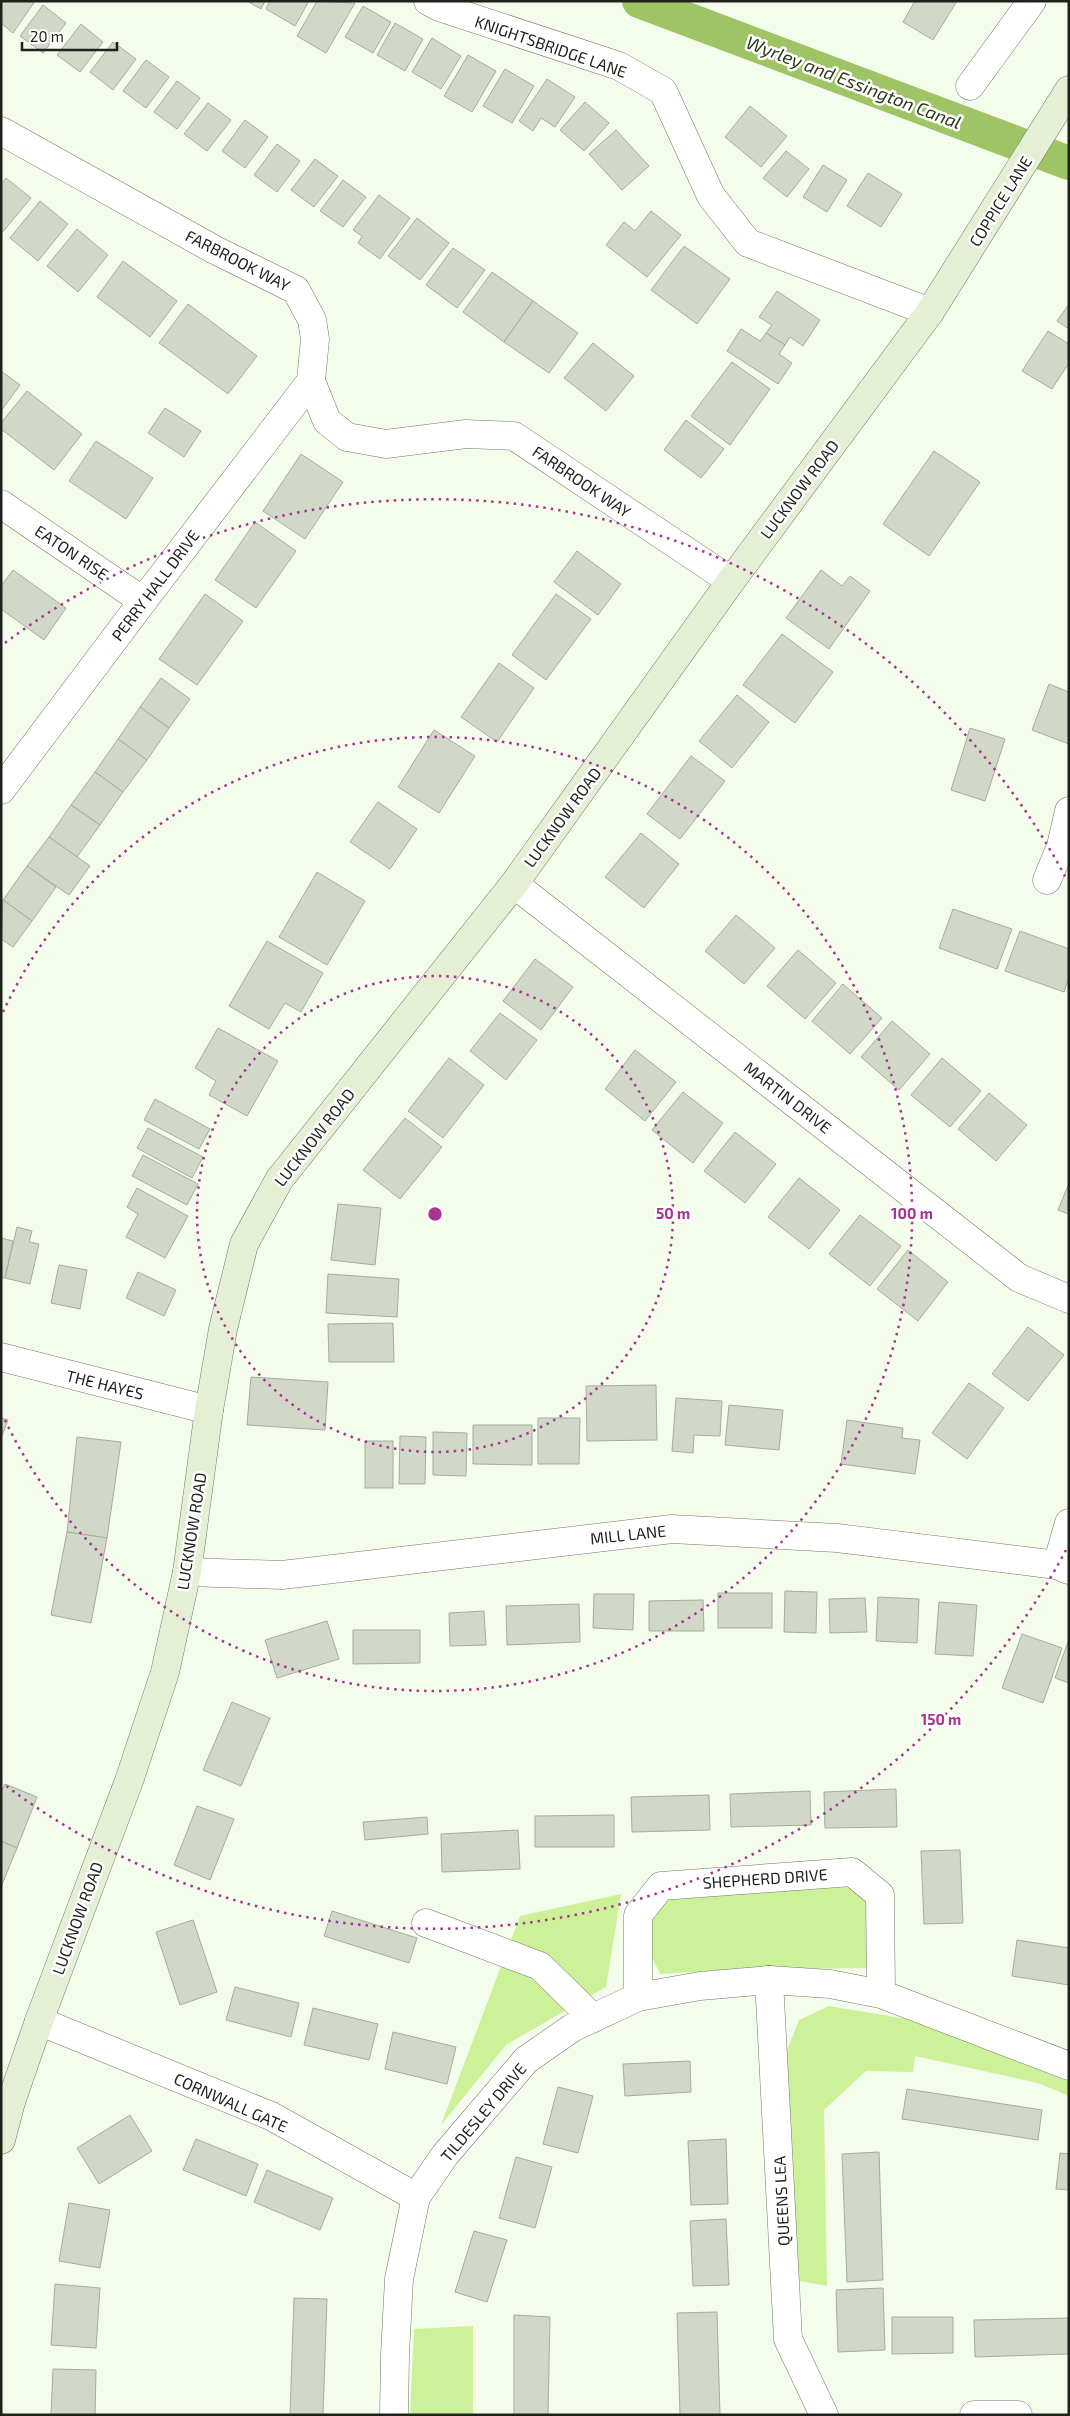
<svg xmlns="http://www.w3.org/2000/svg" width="1070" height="2416" font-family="'Exo 2',sans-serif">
<rect width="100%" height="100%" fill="#f4fceb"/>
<g fill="#cdf199">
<path d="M 853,1887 L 869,1901 L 870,1968 L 727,1970 L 660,1974 L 650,1953 L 652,1921 L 668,1894 Z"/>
<path d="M 621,1894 L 606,1987 L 506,2045 L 441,2125 L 520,1916 Z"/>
<path d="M 829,2006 L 919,2021 L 1069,2082 L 1069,2096 L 1038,2083 L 915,2056 L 913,2072 L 866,2071 L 824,2110 L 827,2286 L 794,2280 L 786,2053 L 799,2020 Z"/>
<path d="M 473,2326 L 473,2415 L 410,2415 L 414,2329 Z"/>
</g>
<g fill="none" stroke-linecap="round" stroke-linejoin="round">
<path stroke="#9fc465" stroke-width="34" d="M 639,1 L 1069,163"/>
</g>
<g fill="#d1d8c8" stroke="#a6ad9d">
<path d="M 1,1 L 35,1 L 13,33 L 1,23 Z"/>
<path d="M 247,1 L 265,1 L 261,9 Z"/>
<path d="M 270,1 L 309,1 L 295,26 L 266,9 Z"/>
<path d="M 317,1 L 355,3 L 326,53 L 297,36 Z"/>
<path d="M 915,1 L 957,1 L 933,40 L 903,22 Z"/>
<path d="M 43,5 L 66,23 L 43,53 L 20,36 Z"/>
<path d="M 363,6 L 391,22 L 373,53 L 345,37 Z"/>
<path d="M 395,23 L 423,39 L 405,71 L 377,55 Z"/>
<path d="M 81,24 L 103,42 L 80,72 L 57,55 Z"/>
<path d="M 432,38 L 461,56 L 441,89 L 412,72 Z"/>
<path d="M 113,42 L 136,59 L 113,90 L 90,72 Z"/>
<path d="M 468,55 L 496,71 L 472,112 L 444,96 Z"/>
<path d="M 146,60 L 169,77 L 146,108 L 123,91 Z"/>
<path d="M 505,69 L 534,86 L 512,123 L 483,106 Z"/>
<path d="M 547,79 L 575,97 L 555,127 L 541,118 L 533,131 L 519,121 Z"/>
<path d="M 177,81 L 200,98 L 177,129 L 154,112 Z"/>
<path d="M 585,102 L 609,123 L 584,151 L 560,130 Z"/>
<path d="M 208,103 L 231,120 L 207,151 L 184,134 Z"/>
<path d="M 750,106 L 787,136 L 761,167 L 725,137 Z"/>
<path d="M 245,120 L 268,137 L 245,168 L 222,151 Z"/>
<path d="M 616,130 L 649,166 L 622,190 L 589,154 Z"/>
<path d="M 277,144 L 300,161 L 277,192 L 254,175 Z"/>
<path d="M 786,151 L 809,169 L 787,197 L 763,178 Z"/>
<path d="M 315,159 L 338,176 L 314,207 L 291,190 Z"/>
<path d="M 823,165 L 847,180 L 827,212 L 803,197 Z"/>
<path d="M 868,173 L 902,194 L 881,227 L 847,206 Z"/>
<path d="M 6,178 L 31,198 L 1,234 L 1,184 Z"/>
<path d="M 343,180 L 366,197 L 343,227 L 320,211 Z"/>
<path d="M 379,195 L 410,218 L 380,259 L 358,243 L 362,236 L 353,230 Z"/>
<path d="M 40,201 L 68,224 L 38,261 L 10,238 Z"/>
<path d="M 651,211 L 681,235 L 647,277 L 606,245 L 624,222 L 635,231 Z"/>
<path d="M 417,218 L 449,243 L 420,280 L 388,256 Z"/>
<path d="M 77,229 L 108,255 L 78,292 L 47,266 Z"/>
<path d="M 684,246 L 730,279 L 697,324 L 651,290 Z"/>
<path d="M 453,248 L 485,270 L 457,308 L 426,285 Z"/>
<path d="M 123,261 L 177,301 L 150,337 L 97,297 Z"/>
<path d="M 492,272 L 533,301 L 504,342 L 463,312 Z"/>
<path d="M 777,291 L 820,320 L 803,346 L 790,337 L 785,345 L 766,333 L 772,325 L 759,317 Z"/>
<path d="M 533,301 L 578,333 L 549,373 L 504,342 Z"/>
<path d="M 188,304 L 257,356 L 228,394 L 159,343 Z"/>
<path d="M 1069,304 L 1069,329 L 1057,321 Z"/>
<path d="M 741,329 L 760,341 L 766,333 L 785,345 L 779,354 L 792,363 L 778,384 L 727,351 Z"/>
<path d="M 1048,331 L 1069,344 L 1069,363 L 1052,389 L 1022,371 Z"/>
<path d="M 593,343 L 634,376 L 606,411 L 564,378 Z"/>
<path d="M 732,362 L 770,389 L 730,445 L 691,416 Z"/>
<path d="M 1,371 L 20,385 L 1,411 Z"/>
<path d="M 27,391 L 82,434 L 54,470 L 1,429 L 1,423 Z"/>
<path d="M 165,408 L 201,431 L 184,457 L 148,433 Z"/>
<path d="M 686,420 L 724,449 L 701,478 L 664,450 Z"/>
<path d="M 96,441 L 153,478 L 126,519 L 69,481 Z"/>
<path d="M 934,451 L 980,482 L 929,556 L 883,524 Z"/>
<path d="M 301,454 L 343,482 L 305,539 L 263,511 Z"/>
<path d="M 255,522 L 296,551 L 256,608 L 215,580 Z"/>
<path d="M 577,551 L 621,584 L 598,615 L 554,582 Z"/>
<path d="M 13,570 L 66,608 L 44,640 L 1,609 L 1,586 Z"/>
<path d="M 821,570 L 842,586 L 850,576 L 870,591 L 829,649 L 786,618 Z"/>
<path d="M 205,594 L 243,621 L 197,685 L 159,659 Z"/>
<path d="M 556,594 L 591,619 L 546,680 L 512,655 Z"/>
<path d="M 782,634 L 833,672 L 795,723 L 743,685 Z"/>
<path d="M 499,663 L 534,688 L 497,742 L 461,717 Z"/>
<path d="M 161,678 L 190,699 L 169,728 L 140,707 Z"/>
<path d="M 1049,684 L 1069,692 L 1069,744 L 1032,730 Z"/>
<path d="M 737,695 L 769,722 L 732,768 L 699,741 Z"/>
<path d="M 140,707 L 169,728 L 147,760 L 118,739 Z"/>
<path d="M 970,728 L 1005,739 L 985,801 L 951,790 Z"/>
<path d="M 434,730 L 475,756 L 439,813 L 398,787 Z"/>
<path d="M 118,739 L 147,760 L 123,792 L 95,772 Z"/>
<path d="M 691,756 L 725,781 L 680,839 L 647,814 Z"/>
<path d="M 95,772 L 123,792 L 100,825 L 71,805 Z"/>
<path d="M 378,802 L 417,829 L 390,869 L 350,842 Z"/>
<path d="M 71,805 L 100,825 L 77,857 L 49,837 Z"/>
<path d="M 641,833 L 679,864 L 644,908 L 605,877 Z"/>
<path d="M 49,837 L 90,866 L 69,895 L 27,866 Z"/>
<path d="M 27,866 L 56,887 L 32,921 L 3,900 Z"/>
<path d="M 317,872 L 365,901 L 327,965 L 279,937 Z"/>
<path d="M 3,900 L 32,921 L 13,947 L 1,939 Z"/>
<path d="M 953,909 L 1012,929 L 997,969 L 939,948 Z"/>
<path d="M 736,915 L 775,948 L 744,984 L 705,951 Z"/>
<path d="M 1020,931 L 1069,949 L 1069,977 L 1064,992 L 1005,971 Z"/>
<path d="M 267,941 L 323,973 L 301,1012 L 285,1003 L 269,1029 L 229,1006 Z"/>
<path d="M 798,950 L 836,983 L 805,1019 L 767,986 Z"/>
<path d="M 535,959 L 573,987 L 541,1030 L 503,1001 Z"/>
<path d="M 843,984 L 882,1018 L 850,1054 L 812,1021 Z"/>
<path d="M 500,1013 L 537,1040 L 506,1080 L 470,1051 Z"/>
<path d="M 892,1021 L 930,1054 L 899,1090 L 861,1057 Z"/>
<path d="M 218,1028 L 278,1061 L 247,1116 L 209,1095 L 216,1081 L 195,1068 Z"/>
<path d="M 635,1050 L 676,1082 L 645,1121 L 605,1089 Z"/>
<path d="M 449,1058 L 484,1085 L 443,1138 L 408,1111 Z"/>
<path d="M 942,1058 L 981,1091 L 950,1127 L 911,1095 Z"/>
<path d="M 683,1092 L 723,1123 L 693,1163 L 652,1130 Z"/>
<path d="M 989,1093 L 1027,1125 L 996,1161 L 958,1129 Z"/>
<path d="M 155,1099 L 210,1129 L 199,1149 L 144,1120 Z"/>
<path d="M 405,1118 L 442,1147 L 400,1199 L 363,1170 Z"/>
<path d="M 148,1128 L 203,1157 L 192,1178 L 137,1148 Z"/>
<path d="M 735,1132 L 776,1164 L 745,1203 L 704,1171 Z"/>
<path d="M 143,1155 L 198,1184 L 187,1205 L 132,1176 Z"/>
<path d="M 799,1178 L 840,1210 L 809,1249 L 768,1217 Z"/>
<path d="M 1069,1183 L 1069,1214 L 1058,1210 Z"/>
<path d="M 137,1188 L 188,1216 L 165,1258 L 126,1237 L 138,1214 L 127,1207 Z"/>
<path d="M 338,1204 L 381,1208 L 375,1265 L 331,1260 Z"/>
<path d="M 860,1215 L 901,1246 L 870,1286 L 829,1254 Z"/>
<path d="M 17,1227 L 32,1231 L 29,1242 L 39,1244 L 30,1284 L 5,1278 Z"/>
<path d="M 1,1238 L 13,1241 L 5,1278 L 1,1277 Z"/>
<path d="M 908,1250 L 948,1282 L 918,1321 L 877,1289 Z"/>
<path d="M 59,1265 L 87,1270 L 80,1309 L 51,1303 Z"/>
<path d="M 138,1272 L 176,1290 L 164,1316 L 126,1298 Z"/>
<path d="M 328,1274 L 399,1279 L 397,1317 L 326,1313 Z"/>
<path d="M 393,1323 L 394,1362 L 329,1362 L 328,1324 Z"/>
<path d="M 1028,1327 L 1064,1355 L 1028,1401 L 992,1374 Z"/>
<path d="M 251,1377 L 328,1382 L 325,1430 L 247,1425 Z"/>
<path d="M 969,1383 L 1004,1408 L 967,1459 L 932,1433 Z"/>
<path d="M 656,1385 L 657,1440 L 587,1441 L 586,1386 Z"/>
<path d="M 676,1398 L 722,1401 L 720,1436 L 694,1435 L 693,1453 L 672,1451 Z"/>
<path d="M 729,1405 L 783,1410 L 779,1450 L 725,1445 Z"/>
<path d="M 1,1418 L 8,1420 L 1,1438 Z"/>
<path d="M 538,1418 L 580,1418 L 579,1464 L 538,1464 Z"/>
<path d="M 847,1420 L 903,1428 L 902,1438 L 920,1440 L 915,1474 L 841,1464 Z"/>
<path d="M 473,1425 L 532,1425 L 532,1465 L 473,1464 Z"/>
<path d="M 433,1432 L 467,1433 L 466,1476 L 433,1475 Z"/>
<path d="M 400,1436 L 426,1437 L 425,1484 L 399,1484 Z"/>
<path d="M 77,1437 L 121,1442 L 107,1538 L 67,1532 Z"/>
<rect x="365" y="1441" width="28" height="47"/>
<path d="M 67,1532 L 107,1538 L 91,1623 L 51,1615 Z"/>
<path d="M 785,1591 L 817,1592 L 816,1633 L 784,1632 Z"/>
<rect x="718" y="1593" width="54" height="35"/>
<path d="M 594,1594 L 634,1594 L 633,1630 L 593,1628 Z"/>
<path d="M 878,1597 L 919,1599 L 917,1643 L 876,1641 Z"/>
<path d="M 865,1598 L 867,1632 L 830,1633 L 829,1599 Z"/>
<path d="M 703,1600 L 704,1631 L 649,1631 L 649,1601 Z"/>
<path d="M 939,1602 L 977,1605 L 973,1656 L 935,1654 Z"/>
<path d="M 579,1604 L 580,1642 L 507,1645 L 506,1606 Z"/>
<path d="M 484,1611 L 486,1645 L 450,1646 L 449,1613 Z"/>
<path d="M 327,1621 L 339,1659 L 277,1678 L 265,1640 Z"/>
<path d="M 353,1630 L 420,1630 L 420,1663 L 353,1664 Z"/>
<path d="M 1022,1634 L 1062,1648 L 1043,1703 L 1002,1688 Z"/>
<path d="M 1069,1639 L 1069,1683 L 1055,1678 Z"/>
<path d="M 232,1702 L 270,1718 L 241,1786 L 203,1770 Z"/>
<path d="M 5,1784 L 37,1797 L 17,1848 L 1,1841 L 1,1792 Z"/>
<path d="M 896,1789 L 897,1827 L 825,1828 L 824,1792 Z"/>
<path d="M 810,1791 L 811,1825 L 731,1827 L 730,1794 Z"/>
<path d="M 709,1795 L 710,1830 L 632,1832 L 631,1797 Z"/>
<path d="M 197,1806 L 234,1819 L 210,1880 L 174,1865 Z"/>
<path d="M 614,1815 L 614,1847 L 535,1847 L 535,1816 Z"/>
<path d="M 427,1817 L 428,1834 L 365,1840 L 363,1822 Z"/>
<path d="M 518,1830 L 520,1869 L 442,1872 L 441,1834 Z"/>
<path d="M 1,1841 L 17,1848 L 1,1887 Z"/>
<path d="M 960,1850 L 963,1923 L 924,1924 L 921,1851 Z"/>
<path d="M 332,1911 L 417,1938 L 409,1963 L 324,1936 Z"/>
<path d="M 193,1920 L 217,1992 L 180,2005 L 156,1932 Z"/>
<path d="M 1017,1940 L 1069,1948 L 1069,1985 L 1012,1976 Z"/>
<path d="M 235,1987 L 299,2003 L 291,2037 L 226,2020 Z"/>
<path d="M 313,2008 L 378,2024 L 369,2060 L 304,2045 Z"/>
<path d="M 393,2032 L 456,2047 L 447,2084 L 385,2069 Z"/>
<path d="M 690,2061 L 691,2092 L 625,2096 L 623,2064 Z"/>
<path d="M 558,2087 L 593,2096 L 578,2153 L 543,2144 Z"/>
<path d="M 907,2089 L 1042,2110 L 1038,2140 L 902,2119 Z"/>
<path d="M 130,2115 L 152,2151 L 99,2184 L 77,2148 Z"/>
<path d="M 196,2139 L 258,2164 L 246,2196 L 183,2170 Z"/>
<path d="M 726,2139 L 728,2204 L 691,2205 L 688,2141 Z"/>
<path d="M 879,2152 L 883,2280 L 847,2282 L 842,2154 Z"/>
<path d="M 1060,2153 L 1069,2154 L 1069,2190 L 1056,2189 Z"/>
<path d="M 516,2157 L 552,2167 L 535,2228 L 499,2218 Z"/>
<path d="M 267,2170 L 333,2198 L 320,2230 L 254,2202 Z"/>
<path d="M 69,2203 L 110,2210 L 100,2268 L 59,2261 Z"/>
<path d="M 726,2219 L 729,2285 L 693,2286 L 690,2221 Z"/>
<path d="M 474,2231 L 507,2240 L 487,2302 L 455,2292 Z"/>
<path d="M 55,2284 L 100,2288 L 96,2348 L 51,2345 Z"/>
<path d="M 883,2288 L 885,2350 L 838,2352 L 836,2290 Z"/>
<path d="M 294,2298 L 327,2299 L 323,2415 L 290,2415 Z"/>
<path d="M 717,2312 L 720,2415 L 680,2415 L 677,2313 Z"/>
<path d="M 514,2315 L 550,2317 L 548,2415 L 514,2415 Z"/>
<path d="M 892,2317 L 953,2317 L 953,2353 L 892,2354 Z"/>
<path d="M 1069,2318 L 1069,2354 L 975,2357 L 974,2320 Z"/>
<path d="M 53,2369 L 96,2370 L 95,2415 L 51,2415 Z"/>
</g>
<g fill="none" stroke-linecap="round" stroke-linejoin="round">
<defs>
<g id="street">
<path d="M 428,1 L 439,7 L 619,66 L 663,91 L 711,196 L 748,243 L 930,312"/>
<path d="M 970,86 L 1032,1"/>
<path d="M 1,131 L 215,250 L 296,290 L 312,320 L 315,339 L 311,381 L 327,421 L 347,437 L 386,444 L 466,434 L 514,436 L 731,581"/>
<path d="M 1,504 L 143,601"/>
<path d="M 1,790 L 143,601 L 311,381"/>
<path d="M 1047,880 L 1061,846 L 1069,811"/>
<path d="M 514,884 L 1019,1278 L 1069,1299"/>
<path d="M 1,1357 L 209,1410"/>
<path d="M 1057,1565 L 1069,1523"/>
<path d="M 187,1572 L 282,1575 L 672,1529 L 837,1538 L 1057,1565 L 1069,1570"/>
<path d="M 426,1923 L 540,1966 L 593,2018"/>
<path d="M 769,1980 L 788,2339 L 824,2415"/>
<path d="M 638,1997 L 638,1915 L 661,1886 L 852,1872 L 880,1895 L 881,1994"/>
<path d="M 39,2021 L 271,2116 L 416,2197"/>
<path d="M 394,2415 L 395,2355 L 399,2279 L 416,2197 L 445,2155 L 526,2060 L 572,2028 L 638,1997 L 700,1986 L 769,1980 L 830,1984 L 881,1994 L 1069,2066"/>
<path d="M 974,2415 L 1018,2415"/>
</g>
<path id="secondary" d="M 1,2140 L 11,2102 L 39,2021 L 130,1778 L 165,1672 L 187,1572 L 209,1410 L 223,1329 L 244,1244 L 279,1180 L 514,884 L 731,581 L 930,312 L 1069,90"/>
</defs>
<use href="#street" stroke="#72786a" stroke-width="29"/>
<use href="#secondary" stroke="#72786a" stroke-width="29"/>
<use href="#street" stroke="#fff" stroke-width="28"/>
<use href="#secondary" stroke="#e4efd4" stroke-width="28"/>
</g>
<g fill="none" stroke="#a73591" stroke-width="2.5" stroke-dasharray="2.5 5">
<circle cx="435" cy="1214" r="238"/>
<path d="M3 1012A477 477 0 1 1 3 1416"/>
<path d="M1066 1550A715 715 0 0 1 5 1785M5 643A715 715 0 0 1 1066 878"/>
</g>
<g text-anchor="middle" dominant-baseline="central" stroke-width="5" stroke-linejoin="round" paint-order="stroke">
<g font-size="16" fill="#1f211b" stroke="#fff">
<text transform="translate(551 46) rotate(19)">KNIGHTSBRIDGE LANE</text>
<text transform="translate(1000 201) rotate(-58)">COPPICE LANE</text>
<text transform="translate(238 260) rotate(27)">FARBROOK WAY</text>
<text transform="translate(582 481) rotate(34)">FARBROOK WAY</text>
<text transform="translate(799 489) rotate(-53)">LUCKNOW ROAD</text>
<text transform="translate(72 552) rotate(34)">EATON RISE</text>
<text transform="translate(155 585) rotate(-53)">PERRY HALL DRIVE</text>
<text transform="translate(562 817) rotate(-54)">LUCKNOW ROAD</text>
<text transform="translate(788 1097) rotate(38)">MARTIN DRIVE</text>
<text transform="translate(314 1137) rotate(-52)">LUCKNOW ROAD</text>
<text transform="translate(105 1384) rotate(14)">THE HAYES</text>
<text transform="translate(191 1531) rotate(-81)">LUCKNOW ROAD</text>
<text transform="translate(628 1534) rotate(-6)">MILL LANE</text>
<text transform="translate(765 1878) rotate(-4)">SHEPHERD DRIVE</text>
<text transform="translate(77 1918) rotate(-70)">LUCKNOW ROAD</text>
<text transform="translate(231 2102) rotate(24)">CORNWALL GATE</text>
<text transform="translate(483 2112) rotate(-50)">TILDESLEY DRIVE</text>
<text transform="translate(781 2201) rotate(-93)">QUEENS LEA</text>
</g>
<g font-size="18" font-style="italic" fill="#2a3811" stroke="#fff">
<text transform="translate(854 82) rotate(21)">Wyrley and Essington Canal</text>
</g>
</g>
<circle cx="435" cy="1214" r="8" fill="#a73591" stroke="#fff" stroke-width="2.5"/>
<g font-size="15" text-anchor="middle" font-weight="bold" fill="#a73591" stroke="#fff" stroke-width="5" stroke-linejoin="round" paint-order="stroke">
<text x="673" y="1219">50 m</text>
<text x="912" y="1219">100 m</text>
<text x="941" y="1725">150 m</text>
</g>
<rect width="1070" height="2416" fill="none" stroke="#1f211b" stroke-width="5"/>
<path d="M22 42v8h95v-8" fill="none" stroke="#1f211b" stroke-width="2.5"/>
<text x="30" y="42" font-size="15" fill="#1f211b" stroke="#ffffff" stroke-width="4" paint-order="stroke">20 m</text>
</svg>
